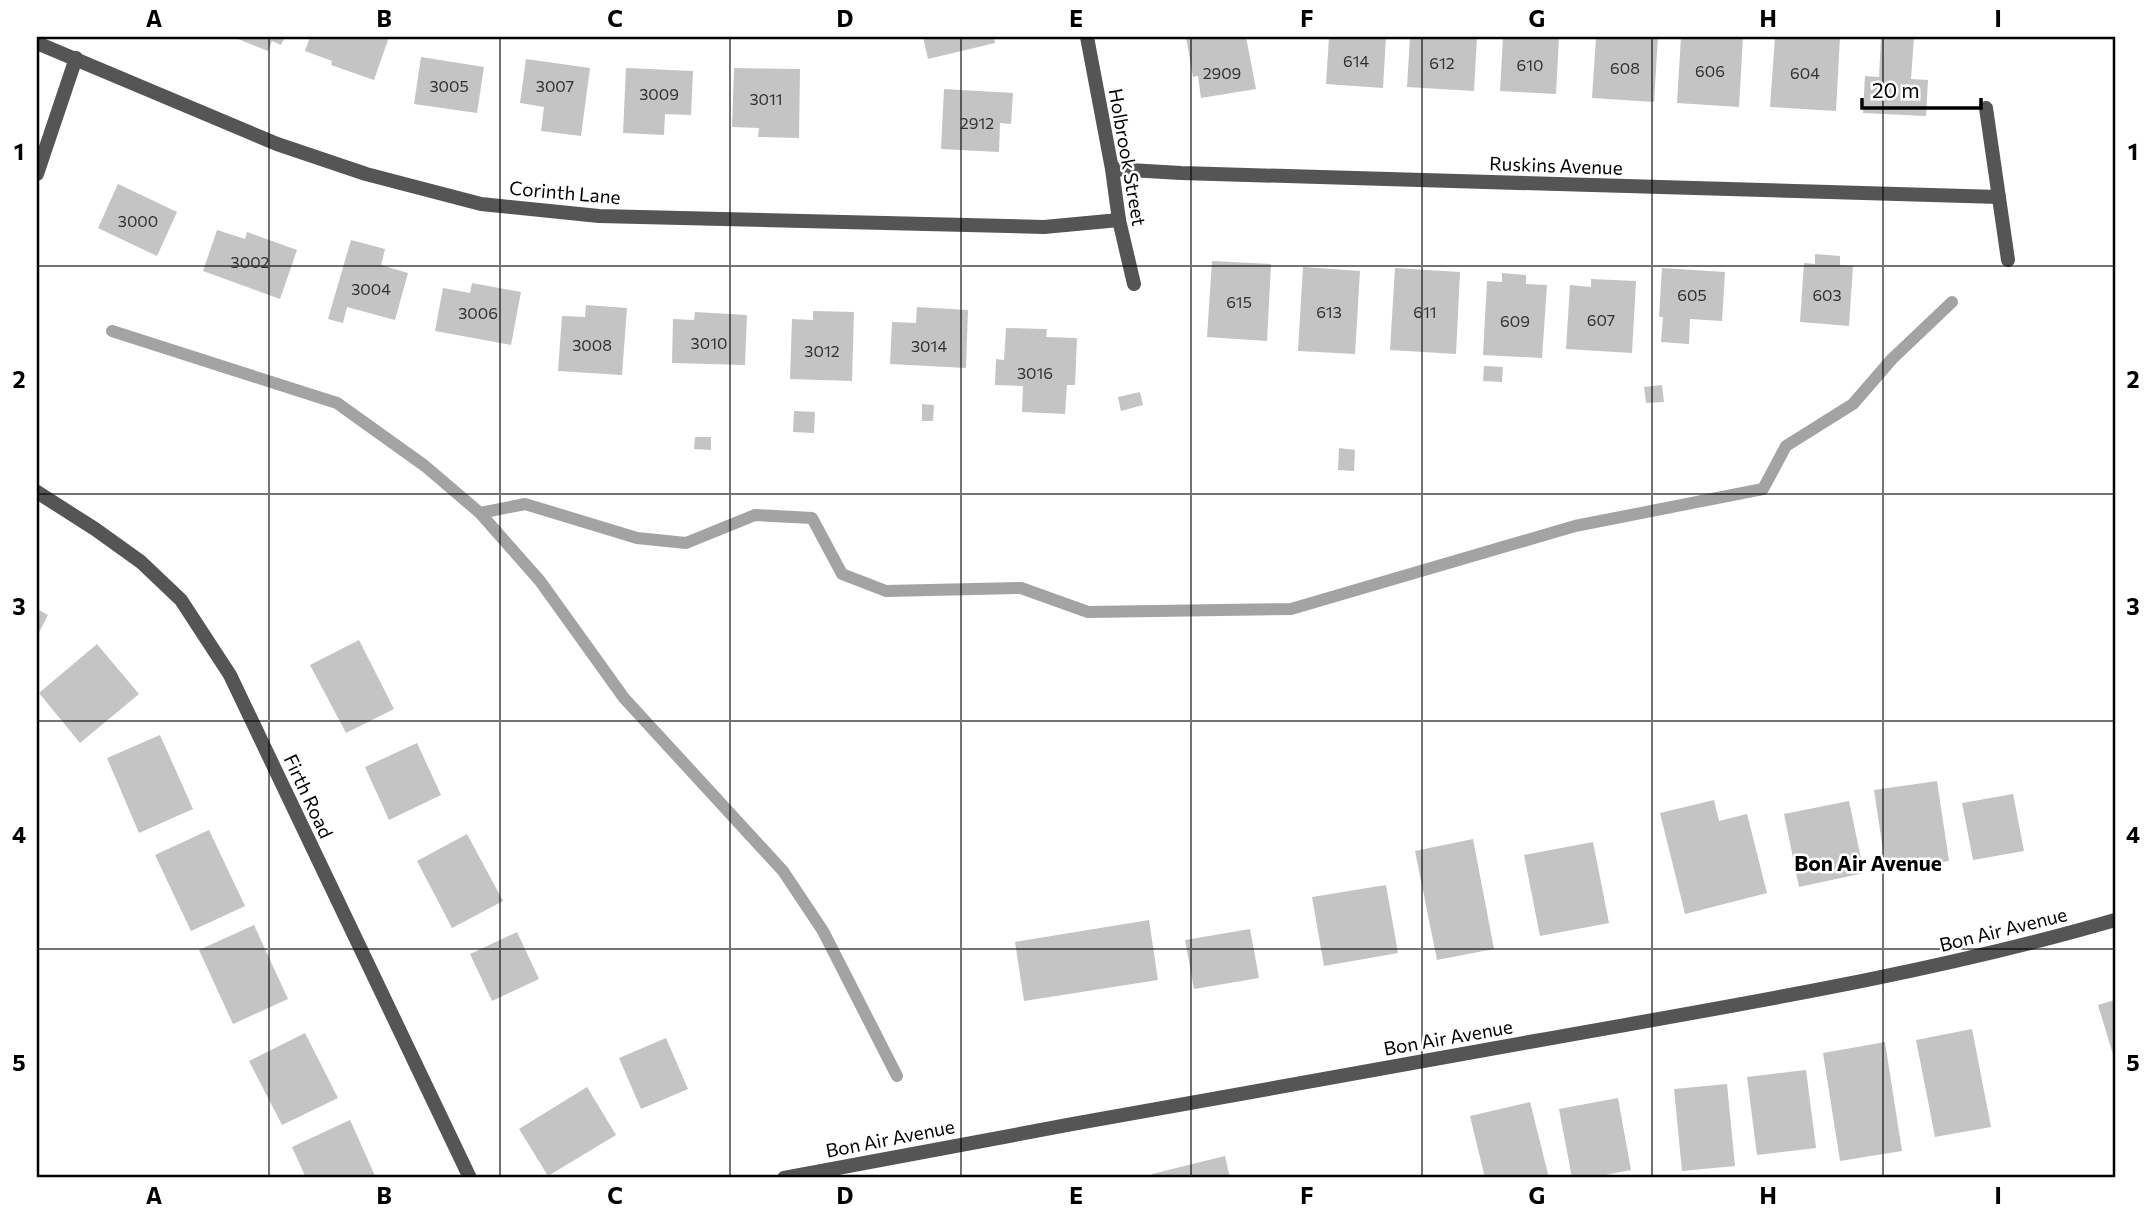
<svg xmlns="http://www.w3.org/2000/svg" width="2152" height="1215" font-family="Commissioner,sans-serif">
<rect width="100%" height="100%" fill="#fff"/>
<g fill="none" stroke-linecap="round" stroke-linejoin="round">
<g stroke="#a3a3a3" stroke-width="12">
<path d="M 112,331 L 337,403 L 425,466 L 480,513 L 540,581 L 624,698 L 783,871 L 823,931 L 897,1076"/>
<path d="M 480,513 L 525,504 L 637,538 L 686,543 L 755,515 L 812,518 L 842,574 L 886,591 L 1021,588 L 1088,612 L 1291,609 L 1575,526 L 1763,489 L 1786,446 L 1853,404 L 1892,359 L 1952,302"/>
</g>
</g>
<g fill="#c4c4c4">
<path d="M 239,37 L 285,37 L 281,45 L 272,41 L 268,51 L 238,39 Z"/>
<path d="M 310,37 L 389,37 L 374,80 L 331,65 L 332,61 L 305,51 Z"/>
<path d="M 923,37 L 994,37 L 995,43 L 928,59 Z"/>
<path d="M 1186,37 L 1246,37 L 1256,89 L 1201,98 L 1198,76 L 1193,77 Z"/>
<path d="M 1329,37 L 1386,37 L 1383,88 L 1326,84 Z"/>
<path d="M 1410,37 L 1477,37 L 1474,91 L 1407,87 Z"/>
<path d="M 1503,37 L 1559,37 L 1556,94 L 1500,91 Z"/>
<path d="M 1596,37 L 1658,37 L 1654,102 L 1592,98 Z"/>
<path d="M 1681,37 L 1743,37 L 1739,107 L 1677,103 Z"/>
<path d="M 1775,37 L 1840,37 L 1836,111 L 1770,107 Z"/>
<path d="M 1881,37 L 1914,38 L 1911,79 L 1928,80 L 1926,116 L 1863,113 L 1865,76 L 1879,77 Z"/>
<path d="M 421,57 L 484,67 L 477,113 L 414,104 Z"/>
<path d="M 526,59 L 590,68 L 581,136 L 541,131 L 544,107 L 520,103 Z"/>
<path d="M 626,68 L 693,71 L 691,115 L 665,114 L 664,135 L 623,133 Z"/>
<path d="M 734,68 L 800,69 L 799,138 L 758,137 L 759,128 L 732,127 Z"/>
<path d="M 944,89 L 1013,93 L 1011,124 L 1000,123 L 999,152 L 941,149 Z"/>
<path d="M 118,184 L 177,212 L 157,256 L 98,228 Z"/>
<path d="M 217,230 L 245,239 L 247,232 L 297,250 L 280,299 L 203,271 Z"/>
<path d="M 351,240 L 385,249 L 381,265 L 408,273 L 395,320 L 347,307 L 343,323 L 328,319 Z"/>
<path d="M 1815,254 L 1840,256 L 1840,265 L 1853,266 L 1849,326 L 1800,322 L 1804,263 L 1815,264 Z"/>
<path d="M 1212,261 L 1271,264 L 1267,341 L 1207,337 Z"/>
<path d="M 1303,267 L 1360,271 L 1355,354 L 1298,351 Z"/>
<path d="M 1395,268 L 1460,272 L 1456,354 L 1390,350 Z"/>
<path d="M 1662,268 L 1725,272 L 1722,321 L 1690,319 L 1689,344 L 1661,342 L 1663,317 L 1659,317 Z"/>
<path d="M 1502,273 L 1526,275 L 1526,284 L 1547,285 L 1542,358 L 1483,355 L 1487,281 L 1502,282 Z"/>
<path d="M 1591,279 L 1636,281 L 1632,353 L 1566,349 L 1570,285 L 1591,287 Z"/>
<path d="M 472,283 L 521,292 L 511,345 L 435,331 L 443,288 L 470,293 Z"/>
<path d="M 586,305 L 627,308 L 622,375 L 558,371 L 562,316 L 585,317 Z"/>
<path d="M 917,307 L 968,310 L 966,368 L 890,364 L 892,322 L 916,323 Z"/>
<path d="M 813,311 L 854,312 L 852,381 L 790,379 L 792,319 L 813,320 Z"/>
<path d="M 695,312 L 747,315 L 745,365 L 672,363 L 673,319 L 694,320 Z"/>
<path d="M 1006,328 L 1047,329 L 1046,337 L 1077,338 L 1075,385 L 1067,385 L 1065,414 L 1022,412 L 1023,386 L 995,385 L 996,359 L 1004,360 Z"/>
<path d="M 1484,366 L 1503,367 L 1502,382 L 1483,381 Z"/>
<path d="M 1662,385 L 1664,402 L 1646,403 L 1644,387 Z"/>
<path d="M 1140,392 L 1143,405 L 1121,411 L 1118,397 Z"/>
<path d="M 922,404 L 934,405 L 933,421 L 922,421 Z"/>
<path d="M 794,411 L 815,412 L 814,433 L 793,432 Z"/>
<path d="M 695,437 L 711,437 L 711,450 L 694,449 Z"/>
<path d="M 1339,448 L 1355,450 L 1354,471 L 1338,470 Z"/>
<path d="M 37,609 L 48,615 L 37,636 Z"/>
<path d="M 359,640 L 394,709 L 346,733 L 310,665 Z"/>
<path d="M 97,644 L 139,694 L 80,743 L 39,693 Z"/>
<path d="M 160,735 L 193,809 L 139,833 L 107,758 Z"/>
<path d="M 417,743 L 441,795 L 389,820 L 365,767 Z"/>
<path d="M 1937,781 L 1949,861 L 1886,870 L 1874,790 Z"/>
<path d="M 2013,794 L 2024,851 L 1973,860 L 1962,803 Z"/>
<path d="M 1714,800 L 1719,821 L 1747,814 L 1767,893 L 1685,914 L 1660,813 Z"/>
<path d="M 1849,801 L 1864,873 L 1799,887 L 1784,814 Z"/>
<path d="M 209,830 L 245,906 L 191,931 L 155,855 Z"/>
<path d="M 467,834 L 503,901 L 452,928 L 417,861 Z"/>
<path d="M 1473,839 L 1494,949 L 1437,960 L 1415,851 Z"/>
<path d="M 1593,842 L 1609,923 L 1540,936 L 1524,855 Z"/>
<path d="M 1386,885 L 1398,953 L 1324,966 L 1312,897 Z"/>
<path d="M 1149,920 L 1158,980 L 1024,1001 L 1015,942 Z"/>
<path d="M 254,925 L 288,999 L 233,1024 L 199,950 Z"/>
<path d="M 1250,929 L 1259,978 L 1194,989 L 1185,940 Z"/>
<path d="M 517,932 L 539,979 L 492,1001 L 470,954 Z"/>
<path d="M 2115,1000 L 2115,1061 L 2098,1005 Z"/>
<path d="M 1972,1029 L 1991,1127 L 1935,1137 L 1916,1040 Z"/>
<path d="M 305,1033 L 338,1098 L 282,1125 L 249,1061 Z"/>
<path d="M 666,1038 L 688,1089 L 641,1109 L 619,1058 Z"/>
<path d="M 1885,1042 L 1902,1151 L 1840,1161 L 1823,1053 Z"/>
<path d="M 1806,1070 L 1816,1148 L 1757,1155 L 1747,1077 Z"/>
<path d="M 1727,1084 L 1735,1166 L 1682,1171 L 1674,1089 Z"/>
<path d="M 587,1087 L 616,1135 L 548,1176 L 519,1129 Z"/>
<path d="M 1618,1098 L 1631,1170 L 1589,1178 L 1572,1178 L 1559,1109 Z"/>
<path d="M 1530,1102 L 1549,1178 L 1485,1178 L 1470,1116 Z"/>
<path d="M 350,1120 L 376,1178 L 306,1178 L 292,1147 Z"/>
<path d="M 1225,1156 L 1230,1178 L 1153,1178 L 1152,1174 Z"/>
</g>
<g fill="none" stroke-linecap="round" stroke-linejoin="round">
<g stroke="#555" stroke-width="14">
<path d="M 1087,37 L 1112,169 L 1119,220 L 1134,284"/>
<path d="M 37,43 L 277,144 L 366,174 L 481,204 L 599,216 L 1044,227 L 1119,220"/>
<path d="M 1986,108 L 2008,260"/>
<path d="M 1112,169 L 1181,173 L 1999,197"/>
<path d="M 37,174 L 76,58"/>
<path d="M 37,492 L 95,529 L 141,562 L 181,600 L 230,675 L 470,1178"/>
<path d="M 784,1178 C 1034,1130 1284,1086 1535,1041 C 1729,1006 1926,975 2115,920"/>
</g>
</g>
<path fill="none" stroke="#000" stroke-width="2" stroke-opacity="0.55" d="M 269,37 L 269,1178M 500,37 L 500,1178M 730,37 L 730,1178M 961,37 L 961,1178M 1191,37 L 1191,1178M 1422,37 L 1422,1178M 1652,37 L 1652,1178M 1883,37 L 1883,1178M 37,266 L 2115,266M 37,494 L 2115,494M 37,721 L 2115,721M 37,949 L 2115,949"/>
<g text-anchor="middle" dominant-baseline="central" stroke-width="5" stroke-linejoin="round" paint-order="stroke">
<g font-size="16" fill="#313131">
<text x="1356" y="60">614</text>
<text x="1442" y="62">612</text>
<text x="1530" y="64">610</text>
<text x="1625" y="67">608</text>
<text x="1710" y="70">606</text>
<text x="1222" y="72">2909</text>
<text x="1805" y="72">604</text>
<text x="449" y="85">3005</text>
<text x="555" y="85">3007</text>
<text x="659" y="93">3009</text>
<text x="766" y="98">3011</text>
<text x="977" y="122">2912</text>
<text x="138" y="220">3000</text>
<text x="250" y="261">3002</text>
<text x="371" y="288">3004</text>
<text x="1692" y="294">605</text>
<text x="1827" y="294">603</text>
<text x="1239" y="301">615</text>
<text x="1329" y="311">613</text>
<text x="1425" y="311">611</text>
<text x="478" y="312">3006</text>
<text x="1601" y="319">607</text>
<text x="1515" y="320">609</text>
<text x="709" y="342">3010</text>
<text x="592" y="344">3008</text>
<text x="929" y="345">3014</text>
<text x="822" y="350">3012</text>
<text x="1035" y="372">3016</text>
</g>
<g font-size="19" fill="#000" stroke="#fff">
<text transform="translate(1128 157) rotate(80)">Holbrook Street</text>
<text transform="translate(1556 165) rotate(2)">Ruskins Avenue</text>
<text transform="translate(565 192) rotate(5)">Corinth Lane</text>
<text transform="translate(309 796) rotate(65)">Firth Road</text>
<text transform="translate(2003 929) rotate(-14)">Bon Air Avenue</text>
<text transform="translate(1448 1037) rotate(-10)">Bon Air Avenue</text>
<text transform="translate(890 1138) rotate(-11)">Bon Air Avenue</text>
</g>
<g font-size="21" font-weight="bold" fill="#000" stroke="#fff">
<text x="1868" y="862">Bon Air Avenue</text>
</g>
</g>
<rect width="2152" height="1215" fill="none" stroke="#ffffff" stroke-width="77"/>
<path d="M1862 98v10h119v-10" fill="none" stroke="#000000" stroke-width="3.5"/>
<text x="1872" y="98" font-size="21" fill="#000000" stroke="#ffffff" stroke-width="5" paint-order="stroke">20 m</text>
<rect x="38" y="38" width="2076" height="1138" fill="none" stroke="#000" stroke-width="2.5"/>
<g font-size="23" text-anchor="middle" font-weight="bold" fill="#000">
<text x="154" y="27">A</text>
<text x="384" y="27">B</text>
<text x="615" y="27">C</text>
<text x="845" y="27">D</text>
<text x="1076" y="27">E</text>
<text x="1307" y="27">F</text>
<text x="1537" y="27">G</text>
<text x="1768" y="27">H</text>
<text x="1998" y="27">I</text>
<text x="19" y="160">1</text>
<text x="2133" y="160">1</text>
<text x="19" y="388">2</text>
<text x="2133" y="388">2</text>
<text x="19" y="615">3</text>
<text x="2133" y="615">3</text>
<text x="19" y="843">4</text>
<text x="2133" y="843">4</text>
<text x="19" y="1071">5</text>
<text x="2133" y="1071">5</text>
<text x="154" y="1204">A</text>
<text x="384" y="1204">B</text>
<text x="615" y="1204">C</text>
<text x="845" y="1204">D</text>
<text x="1076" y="1204">E</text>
<text x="1307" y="1204">F</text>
<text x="1537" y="1204">G</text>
<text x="1768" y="1204">H</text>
<text x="1998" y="1204">I</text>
</g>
</svg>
